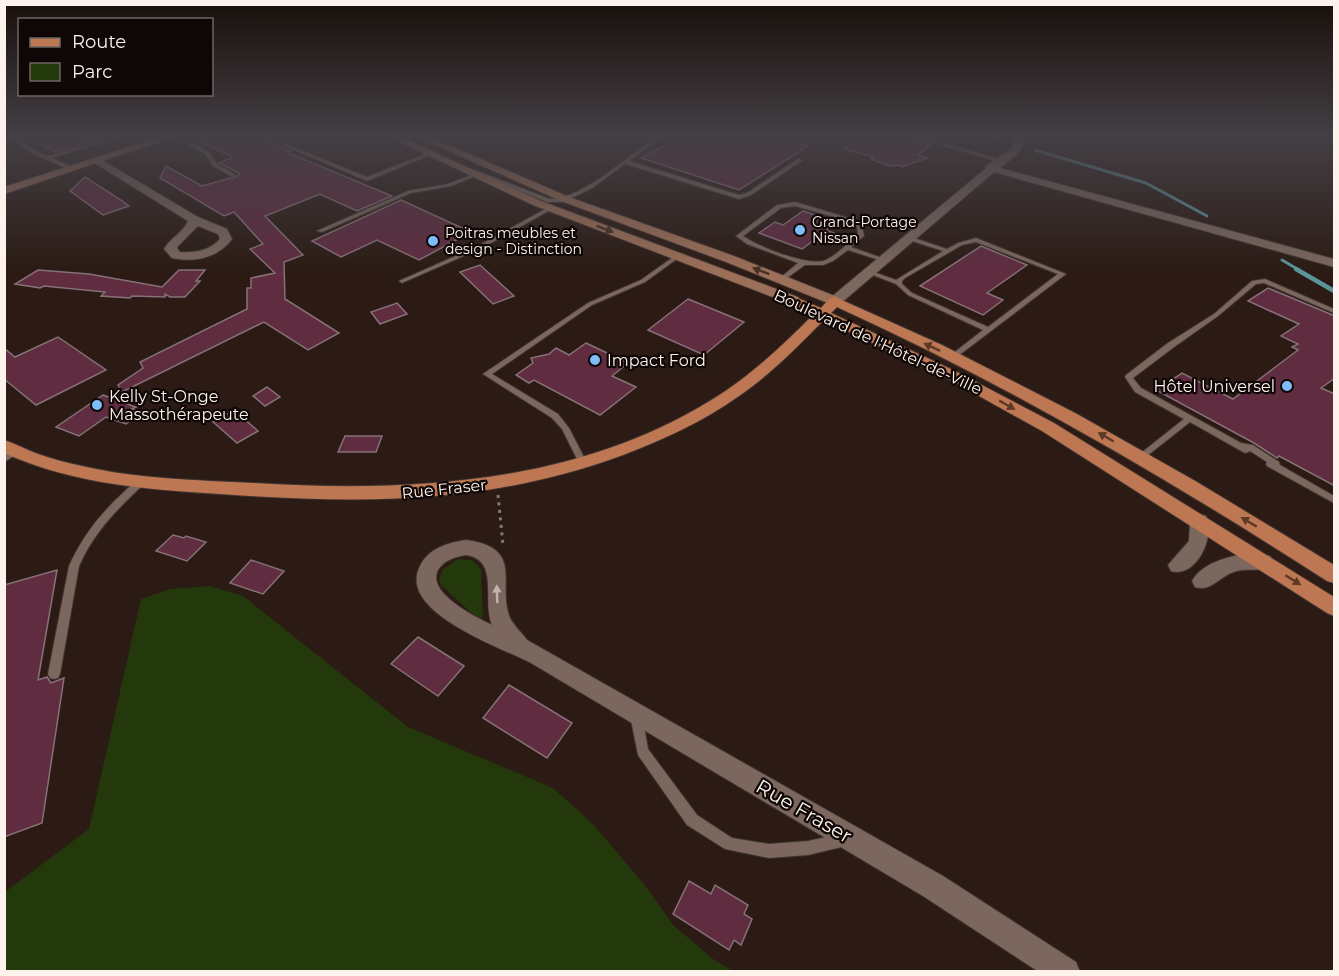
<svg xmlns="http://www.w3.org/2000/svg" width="1339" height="976" font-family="Montserrat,sans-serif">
<rect width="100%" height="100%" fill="#2b1b14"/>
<g fill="#23380b">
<path d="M 458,559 L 472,560 L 481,569 L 483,617 L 478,619 L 441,585 L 439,580 L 442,570 Z"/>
<path d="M 210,586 L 243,596 L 408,727 L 553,788 L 593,824 L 647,888 L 673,925 L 713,959 L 733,971 L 5,971 L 5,892 L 89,829 L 141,599 L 170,589 Z"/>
</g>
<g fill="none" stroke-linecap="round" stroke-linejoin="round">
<g stroke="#5b959a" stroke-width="3">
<path d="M 991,136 L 999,139"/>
<path d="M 1035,150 L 1146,183 L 1207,216"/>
<path d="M 1282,260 L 1299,270"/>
</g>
<path stroke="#5b959a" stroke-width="4.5" d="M 1296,269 L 1334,291"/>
</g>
<g fill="#5f2c40" stroke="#867178" stroke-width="1.5">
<path d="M 27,136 L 100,136 L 100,139 L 55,152 Z"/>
<path d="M 188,136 L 254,136 L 290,151 L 286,152 L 392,196 L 357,211 L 320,194 L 265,216 L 303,255 L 284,262 L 285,299 L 339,333 L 308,350 L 264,322 L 122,392 L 118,385 L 143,368 L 140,362 L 247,309 L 247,288 L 251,288 L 251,278 L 275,273 L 250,249 L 263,244 L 234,212 L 224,216 L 160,178 L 166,166 L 202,186 L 238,176 L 239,173 L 219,163 L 233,157 Z"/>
<path d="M 681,136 L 772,136 L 808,146 L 739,190 L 641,158 Z"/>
<path d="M 880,136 L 910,136 L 911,139 L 931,145 L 918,155 L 927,158 L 902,167 L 899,165 L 890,166 L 871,159 L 873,157 L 844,149 L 859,138 L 879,144 Z"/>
<path d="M 85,177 L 121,200 L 129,206 L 103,215 L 70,191 Z"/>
<path d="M 401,200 L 471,232 L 419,260 L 377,240 L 341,257 L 312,241 Z"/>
<path d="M 803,211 L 836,222 L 826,230 L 836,234 L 823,244 L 813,241 L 802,249 L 759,233 L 775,222 L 783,225 Z"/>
<path d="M 981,246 L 1027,265 L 987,293 L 1003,300 L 983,315 L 920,286 Z"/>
<path d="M 480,265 L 514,296 L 493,304 L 460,272 Z"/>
<path d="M 38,270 L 89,274 L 162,287 L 179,270 L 205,270 L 196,281 L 200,281 L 185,297 L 170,297 L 165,294 L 165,297 L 132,296 L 130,298 L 101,296 L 105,292 L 44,286 L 40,288 L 15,284 Z"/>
<path d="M 1268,288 L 1335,316 L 1335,378 L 1321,388 L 1335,394 L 1335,486 L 1279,456 L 1277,458 L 1254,443 L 1156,390 L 1182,373 L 1233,399 L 1298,350 L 1292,347 L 1298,344 L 1281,336 L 1299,324 L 1248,301 Z"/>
<path d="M 688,299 L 744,322 L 704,355 L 648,330 Z"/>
<path d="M 397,303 L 407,314 L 380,324 L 371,312 Z"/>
<path d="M 58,337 L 106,370 L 36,405 L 4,379 L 4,348 L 15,357 Z"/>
<path d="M 586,343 L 628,363 L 612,376 L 636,387 L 600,415 L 534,380 L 529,383 L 516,375 L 533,363 L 531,358 L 549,354 L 556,348 L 569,355 Z"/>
<path d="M 267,387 L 280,397 L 265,406 L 253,396 Z"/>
<path d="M 103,395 L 136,407 L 132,409 L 141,413 L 126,424 L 106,417 L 79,436 L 56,427 Z"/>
<path d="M 234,410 L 258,431 L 237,443 L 213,422 Z"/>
<path d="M 345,436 L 382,436 L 376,452 L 338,452 Z"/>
<path d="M 173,535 L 184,538 L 186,536 L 206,542 L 187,561 L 156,551 Z"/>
<path d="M 251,560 L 284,571 L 263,594 L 230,583 Z"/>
<path d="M 57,570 L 38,680 L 47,677 L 51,683 L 64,678 L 42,823 L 4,837 L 4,585 Z"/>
<path d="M 418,637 L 464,666 L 438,696 L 391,664 Z"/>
<path d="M 509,685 L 572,723 L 547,758 L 483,718 Z"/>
<path d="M 689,881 L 711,894 L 715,885 L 748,905 L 744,914 L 752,919 L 741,945 L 734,940 L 729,950 L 673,914 Z"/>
</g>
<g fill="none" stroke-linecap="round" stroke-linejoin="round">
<defs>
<g id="lane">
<path d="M 8,136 L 13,136 L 36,151 L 48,156 L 117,136 L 123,136 L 52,158 L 72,167 L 73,168 L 70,170 L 32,153 Z"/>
<path d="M 169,136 L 174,136 L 201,147 L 210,153 L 217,164 L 236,175 L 231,176 L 213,166 L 206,155 L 197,149 Z"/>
<path d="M 261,136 L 266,136 L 367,177 L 428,153 L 433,154 L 367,181 Z"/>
<path d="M 659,136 L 664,136 L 629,161 L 739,195 L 747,193 L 798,159 L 803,160 L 751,195 L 739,199 L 625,164 L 592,188 L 576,196 L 561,202 L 547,202 L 478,175 L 451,186 L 411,193 L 322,232 L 317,231 L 408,191 L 448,184 L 474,174 L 469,171 L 472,169 L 550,199 C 586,198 628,154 659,136 Z"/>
<path d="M 912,136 L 918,136 L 1005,161 L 1000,162 L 912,137 Z"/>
<path d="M 795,202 L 849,218 L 862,225 L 864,236 L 851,247 L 885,259 L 882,261 L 848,250 L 833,261 L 823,265 L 805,265 L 784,280 L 780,280 L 780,278 L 798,263 L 747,244 L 736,236 L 777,205 ZM 795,206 L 845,220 L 857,227 L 858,235 C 849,242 834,258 823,261 C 805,265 759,247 743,236 L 781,208 Z"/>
<path d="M 549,207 L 554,208 L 482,248 L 404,282 L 402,283 L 399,281 L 478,246 Z"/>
<path d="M 908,236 L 947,249 L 958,243 L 976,238 L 1066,274 L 954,359 L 950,357 L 951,355 L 983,330 L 908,295 L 896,284 L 865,272 L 868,270 L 896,280 L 943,251 L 906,239 L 905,238 ZM 976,242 L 1058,274 L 988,327 L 912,293 L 902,284 L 902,281 L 905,278 L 962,245 Z"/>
<path d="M 676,255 L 681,256 L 645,282 L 592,305 L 492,374 L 558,414 L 569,428 L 587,463 L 583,466 L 580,465 L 562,429 L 552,418 L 483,374 L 588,303 L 641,280 Z"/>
<path d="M 1265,279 L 1334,309 L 1334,313 L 1264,283 L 1256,284 L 1218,316 L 1174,347 L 1133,378 L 1141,388 L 1241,443 L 1253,445 L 1279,462 L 1280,465 L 1334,496 L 1334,503 L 1267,466 L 1266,464 L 1267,462 L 1250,451 L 1246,453 L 1243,452 L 1190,422 L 1143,459 L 1140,460 L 1136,457 L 1184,419 L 1135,392 L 1125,377 L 1126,375 L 1168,343 L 1214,314 L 1252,281 Z"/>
<path d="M 16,448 L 20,451 L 19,453 L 4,462 L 4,454 Z"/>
<path d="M 142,478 L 146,481 L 145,483 C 118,508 94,532 79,566 L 60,674 L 58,678 L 54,679 L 50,678 L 48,674 L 69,566 C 82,537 100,514 123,493 C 129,487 135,481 142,478 Z"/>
<path d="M 636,710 L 640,711 L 642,715 L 648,749 L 697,815 L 732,838 L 769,844 L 808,841 L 845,833 L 850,835 L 852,840 L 850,845 L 808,855 L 769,858 L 725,849 L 687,825 L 638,755 L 630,715 L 632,711 Z"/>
</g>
<g id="street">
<path d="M 1016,136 L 1026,136 C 1025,151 1012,158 1000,168 L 1334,259 L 1334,267 L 994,172 L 840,304 L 830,304 L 828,301 L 830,298 L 985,169 L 986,166 L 1011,149 Z"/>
<path d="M 97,157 L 198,217 L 227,229 L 232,239 C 218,258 194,263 172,258 L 164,249 C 170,238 183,233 188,221 L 93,162 L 93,158 ZM 198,226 L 218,234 L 220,239 C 209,251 195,253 180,252 L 177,248 L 178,246 Z"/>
<path d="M 1199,514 L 1206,516 C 1216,536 1196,579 1171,571 L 1168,565 L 1189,541 L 1190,521 L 1192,516 Z"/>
<path d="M 466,540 C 526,548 496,584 510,618 C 514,626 522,633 527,640 L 943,876 L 1076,962 L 1080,972 L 1039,972 L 923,896 L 531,663 C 503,648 396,612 420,566 C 429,548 447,543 466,540 ZM 466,555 C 500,560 482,601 492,625 C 477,618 421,591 440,567 C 447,559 456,557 466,555 Z"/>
<path d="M 1246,554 L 1270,556 L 1273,562 L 1270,568 C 1257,572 1243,567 1231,573 C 1218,579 1209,592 1195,587 L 1192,581 C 1201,564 1228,556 1246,554 Z"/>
</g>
<g id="secondary">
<path d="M 163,136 L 177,136 L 4,194 L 4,187 Z"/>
<path d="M 387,136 L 399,136 L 541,201 L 798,297 L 800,300 L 793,304 L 788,303 L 533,205 Z"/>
<path d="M 415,136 L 428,136 L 569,197 L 734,256 L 840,298 L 842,301 L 840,304 L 830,304 L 726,262 L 561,201 Z"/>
</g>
<path id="primary" d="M 793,296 L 821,308 L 830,298 L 835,297 L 942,345 L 1077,414 L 1197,482 L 1334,565 L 1334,583 L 1327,581 C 1169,479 1008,385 837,307 L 831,313 L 955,371 L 1054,423 L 1334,597 L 1334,616 L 1327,613 L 1042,431 L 945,377 L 824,320 C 796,348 769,376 736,398 C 702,422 662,440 623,455 C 492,503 372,504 235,495 C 156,490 77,486 4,453 L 4,440 C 16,444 27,450 38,454 C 52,459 67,463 82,466 C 137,479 196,480 253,483 C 414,493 585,484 724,392 C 757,370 785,343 813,315 L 788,303 L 786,300 Z"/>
</defs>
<use href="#lane" stroke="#413531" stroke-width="2"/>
<use href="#street" stroke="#413531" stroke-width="2"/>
<use href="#secondary" stroke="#413531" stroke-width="2"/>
<use href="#primary" stroke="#413531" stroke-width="2"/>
<path stroke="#877973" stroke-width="3" stroke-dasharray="3 4.5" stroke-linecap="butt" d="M 498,495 L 503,545"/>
<use href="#lane" fill="#7b675e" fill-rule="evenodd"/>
<use href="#street" fill="#7b675e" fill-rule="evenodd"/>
<use href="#secondary" fill="#9c6f58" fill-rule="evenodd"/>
<use href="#primary" fill="#be7753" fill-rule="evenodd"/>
</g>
<defs><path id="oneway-solid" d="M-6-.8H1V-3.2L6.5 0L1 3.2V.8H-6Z" transform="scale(1.5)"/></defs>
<g fill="#473126">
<use href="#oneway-solid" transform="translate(605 229) rotate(21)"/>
<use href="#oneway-solid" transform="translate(761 271) rotate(-159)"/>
</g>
<g fill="#5d3928">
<use href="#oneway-solid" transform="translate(932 347) rotate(-155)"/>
<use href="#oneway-solid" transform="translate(1007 405) rotate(29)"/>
<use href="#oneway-solid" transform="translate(1106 437) rotate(-150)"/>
<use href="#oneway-solid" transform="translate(1249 522) rotate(-149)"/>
<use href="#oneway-solid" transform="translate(1293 580) rotate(32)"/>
</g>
<use fill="#c3b3ad" href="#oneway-solid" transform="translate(497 594) rotate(-92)"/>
<linearGradient id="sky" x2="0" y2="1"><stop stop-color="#180f0b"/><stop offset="0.5" stop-color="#443f45"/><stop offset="1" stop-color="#443f45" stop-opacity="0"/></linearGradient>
<rect width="1339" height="272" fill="url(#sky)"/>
<g fill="#7fbdf9" stroke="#0e0705" stroke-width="2">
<circle cx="800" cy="230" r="6"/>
<circle cx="433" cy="241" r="6"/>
<circle cx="595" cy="360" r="6"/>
<circle cx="1287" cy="386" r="6"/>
<circle cx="97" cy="405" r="6"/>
</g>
<g text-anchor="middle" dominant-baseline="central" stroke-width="4.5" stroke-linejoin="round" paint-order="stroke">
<g font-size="14" fill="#fef2ed" stroke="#0e0705" text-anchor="start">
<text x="812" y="222">Grand-Portage<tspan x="812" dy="16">Nissan</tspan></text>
<text x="445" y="233">Poitras meubles et<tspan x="445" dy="16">design - Distinction</tspan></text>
</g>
<g font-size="16" fill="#fef2ed" stroke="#0e0705">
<text transform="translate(878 342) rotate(25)">Boulevard de l'Hôtel-de-Ville</text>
<text transform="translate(444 489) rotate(-6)">Rue Fraser</text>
</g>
<g font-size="16" fill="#fef2ed" stroke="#0e0705" text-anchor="start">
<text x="607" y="360">Impact Ford</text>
<text x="1275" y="386" text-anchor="end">Hôtel Universel</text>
<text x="109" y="396">Kelly St-Onge<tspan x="109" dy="18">Massothérapeute</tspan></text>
</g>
<g font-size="20" fill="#fef2ed" stroke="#0e0705">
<text transform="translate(804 811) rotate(30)">Rue Fraser</text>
</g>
</g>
<rect width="1339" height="976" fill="none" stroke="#fef2ed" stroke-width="12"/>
<rect x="18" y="18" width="195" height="78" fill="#0e0705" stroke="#6e6562" stroke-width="1.5"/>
<rect x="30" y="38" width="30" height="9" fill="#be7753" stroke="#6e6562" stroke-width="1.5"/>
<text x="72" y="48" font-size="18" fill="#fef2ed">Route</text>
<rect x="30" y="63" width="30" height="18" fill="#23380b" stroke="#6e6562" stroke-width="1.5"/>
<text x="72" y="78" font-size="18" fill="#fef2ed">Parc</text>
</svg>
